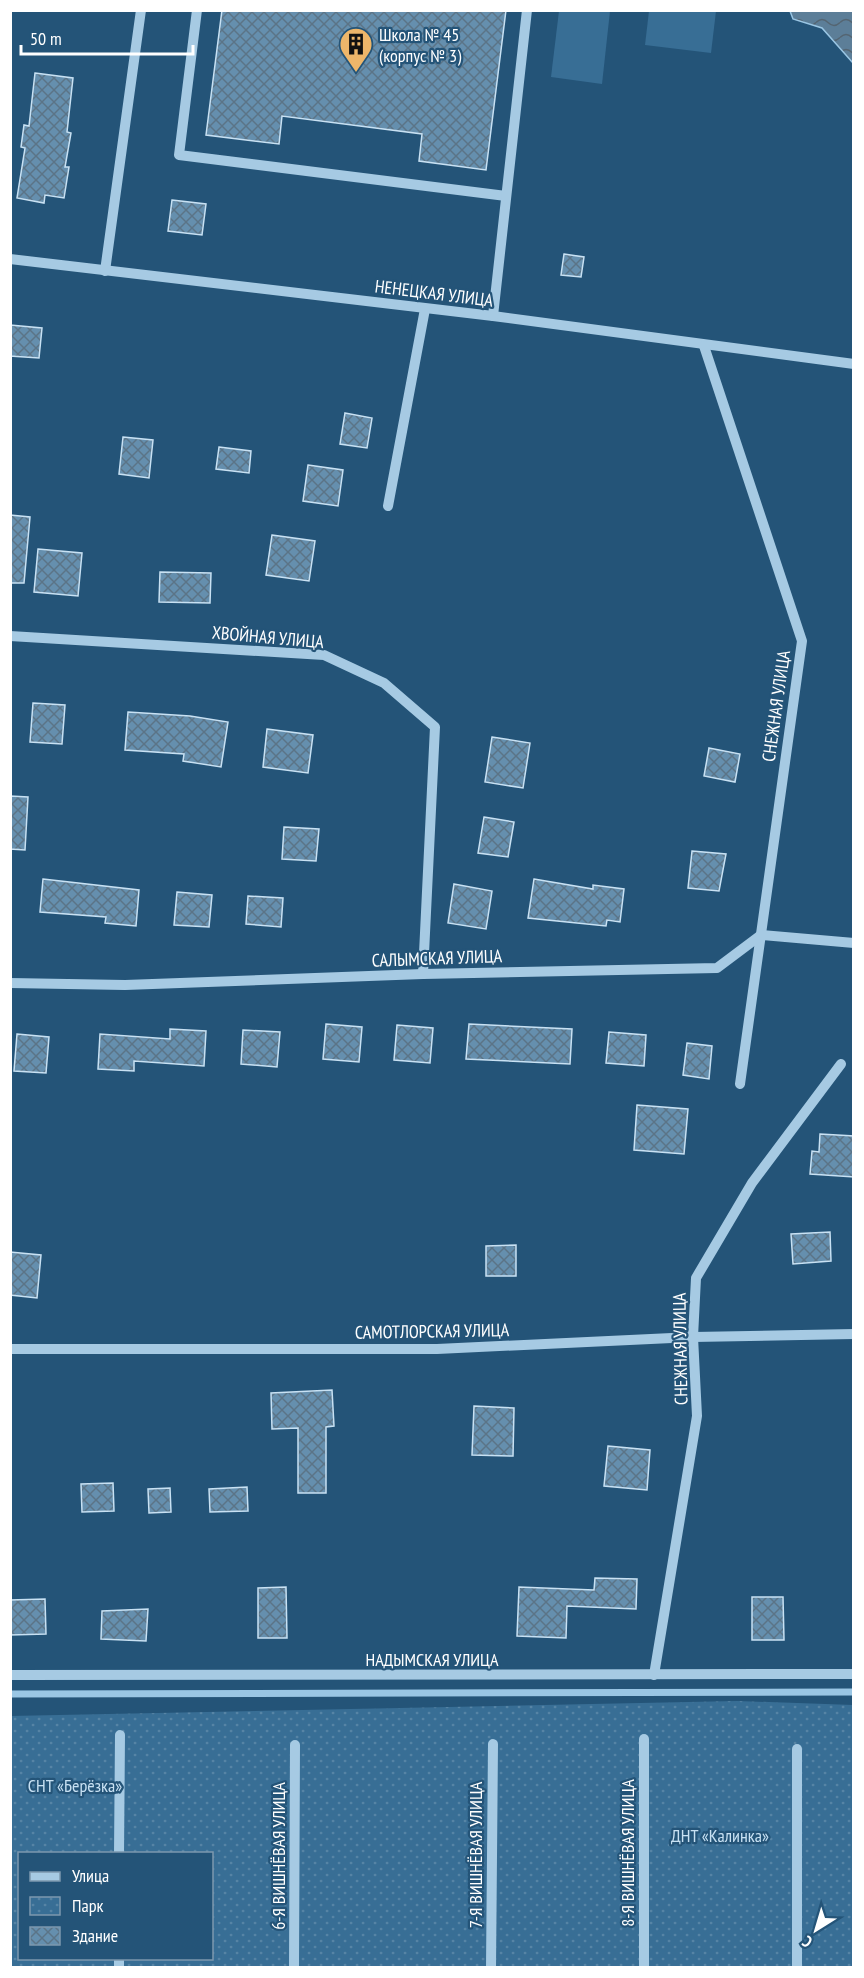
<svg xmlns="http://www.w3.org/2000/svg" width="864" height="1978" font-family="'PT Sans Narrow',sans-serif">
<defs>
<pattern id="park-dots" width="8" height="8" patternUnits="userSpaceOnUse" patternTransform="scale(1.5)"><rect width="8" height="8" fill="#386e95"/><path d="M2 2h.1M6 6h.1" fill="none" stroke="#5684a5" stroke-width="1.8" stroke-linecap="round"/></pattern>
<pattern id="water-waves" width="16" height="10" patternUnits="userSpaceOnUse" patternTransform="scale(1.5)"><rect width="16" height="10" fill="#5c7e98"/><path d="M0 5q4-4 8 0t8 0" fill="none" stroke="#546572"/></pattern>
<pattern id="building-cross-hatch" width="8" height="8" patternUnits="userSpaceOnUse" patternTransform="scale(1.5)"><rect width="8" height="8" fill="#658fae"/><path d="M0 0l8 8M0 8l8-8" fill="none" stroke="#5b7487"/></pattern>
</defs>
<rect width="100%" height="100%" fill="#245478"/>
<path fill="url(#park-dots)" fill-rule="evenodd" d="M 737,1701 L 853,1705 L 853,1967 L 11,1967 L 10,1716 ZM 20,1854 L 212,1854 L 212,1958 L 20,1958 Z"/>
<g fill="#386e95">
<path d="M 559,11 L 610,11 L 602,84 L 551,77 Z"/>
<path d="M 649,11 L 716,11 L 711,53 L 645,45 Z"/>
</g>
<path fill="url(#water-waves)" stroke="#9ac6e4" stroke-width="1.5" d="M 790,11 L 853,11 L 853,63 L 822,28 L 793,19 Z"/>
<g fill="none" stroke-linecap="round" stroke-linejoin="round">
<path stroke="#9ac6e4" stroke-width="7" d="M 10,1694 L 854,1692"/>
</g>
<g fill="url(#building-cross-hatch)" stroke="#c8e1f3" stroke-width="1.5">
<path d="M 222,10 L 506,10 L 486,170 L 419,161 L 422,134 L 282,116 L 279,144 L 206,135 Z"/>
<path d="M 35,73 L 73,78 L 67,132 L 71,133 L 65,167 L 69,167 L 64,198 L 45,195 L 44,203 L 17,198 L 25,148 L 21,147 L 24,125 L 29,126 Z"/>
<path d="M 172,200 L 206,204 L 202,235 L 168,231 Z"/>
<path d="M 564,254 L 584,257 L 581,277 L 561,275 Z"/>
<path d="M 10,325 L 42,328 L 39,358 L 10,356 Z"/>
<path d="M 345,413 L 372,418 L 367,448 L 340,444 Z"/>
<path d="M 123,437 L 153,440 L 149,478 L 119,474 Z"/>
<path d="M 219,447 L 251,451 L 249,473 L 216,469 Z"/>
<path d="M 308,465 L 343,470 L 338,506 L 303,501 Z"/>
<path d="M 10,515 L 30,517 L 24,583 L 10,583 Z"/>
<path d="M 272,535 L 315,541 L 309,581 L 266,575 Z"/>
<path d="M 38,549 L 82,553 L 78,596 L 34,592 Z"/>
<path d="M 160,572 L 211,573 L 210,603 L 159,602 Z"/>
<path d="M 33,703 L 65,705 L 62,744 L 30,742 Z"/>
<path d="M 128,712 L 190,716 L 228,722 L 221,767 L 183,761 L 184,754 L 125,750 Z"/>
<path d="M 267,729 L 313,735 L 308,773 L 263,767 Z"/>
<path d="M 492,737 L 530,743 L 523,788 L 485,782 Z"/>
<path d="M 709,748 L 740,754 L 735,782 L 704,776 Z"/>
<path d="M 10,796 L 28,797 L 25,850 L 10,849 Z"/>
<path d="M 484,817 L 514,822 L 508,857 L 478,853 Z"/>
<path d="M 284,827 L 319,829 L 316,861 L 282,859 Z"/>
<path d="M 692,851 L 726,854 L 719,891 L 688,888 Z"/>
<path d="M 43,879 L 139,890 L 136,926 L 105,923 L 106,917 L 40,912 Z"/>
<path d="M 534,879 L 593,889 L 593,885 L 624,889 L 620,922 L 607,920 L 606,926 L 528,918 Z"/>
<path d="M 454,884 L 492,891 L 486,929 L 448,923 Z"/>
<path d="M 177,892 L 212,895 L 209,927 L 174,925 Z"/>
<path d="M 248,896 L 283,898 L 281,927 L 246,924 Z"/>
<path d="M 326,1024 L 362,1027 L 359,1062 L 323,1059 Z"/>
<path d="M 469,1024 L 572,1029 L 570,1064 L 466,1059 Z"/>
<path d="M 397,1025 L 433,1028 L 430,1063 L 394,1060 Z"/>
<path d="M 170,1029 L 206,1031 L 204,1066 L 134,1061 L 134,1071 L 98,1069 L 100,1034 L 170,1039 Z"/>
<path d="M 243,1030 L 280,1032 L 277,1067 L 241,1064 Z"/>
<path d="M 609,1032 L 646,1035 L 644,1066 L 606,1063 Z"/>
<path d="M 17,1034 L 49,1037 L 46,1073 L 14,1071 Z"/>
<path d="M 687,1043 L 712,1046 L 709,1079 L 683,1075 Z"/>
<path d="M 637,1105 L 688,1109 L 684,1154 L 634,1150 Z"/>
<path d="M 820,1134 L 854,1136 L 854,1177 L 810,1174 L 812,1151 L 819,1152 Z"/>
<path d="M 830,1232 L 831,1261 L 793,1264 L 791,1234 Z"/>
<path d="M 516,1245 L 516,1276 L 486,1276 L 486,1246 Z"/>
<path d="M 10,1252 L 41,1255 L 37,1298 L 10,1295 Z"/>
<path d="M 332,1390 L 334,1426 L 326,1427 L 326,1493 L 298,1493 L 298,1428 L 272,1429 L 271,1393 Z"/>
<path d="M 474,1406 L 514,1408 L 513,1456 L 472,1455 Z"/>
<path d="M 608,1446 L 650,1450 L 647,1490 L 604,1486 Z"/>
<path d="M 113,1483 L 114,1511 L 82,1512 L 81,1484 Z"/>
<path d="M 247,1487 L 248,1511 L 210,1512 L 209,1489 Z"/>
<path d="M 170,1488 L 171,1512 L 149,1513 L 148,1489 Z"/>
<path d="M 595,1578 L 637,1579 L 636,1609 L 567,1606 L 566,1638 L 517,1636 L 519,1587 L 594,1590 Z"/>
<path d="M 286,1587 L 287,1638 L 258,1638 L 258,1588 Z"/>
<path d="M 752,1597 L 783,1597 L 784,1640 L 752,1640 Z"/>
<path d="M 45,1599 L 46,1634 L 10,1635 L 10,1600 Z"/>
<path d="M 148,1609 L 146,1641 L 101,1639 L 102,1611 Z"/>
</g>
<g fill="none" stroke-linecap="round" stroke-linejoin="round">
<g stroke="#a6cae3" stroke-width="10">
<path d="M 197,10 L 179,155 L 506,196"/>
<path d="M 10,259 L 493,316 L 854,364"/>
<path d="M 105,271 L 141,10"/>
<path d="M 493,316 L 527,10"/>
<path d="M 704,346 L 802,641 L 740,1084"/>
<path d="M 388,506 L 425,309"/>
<path d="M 10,636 L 324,655 L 384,683 L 435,727 L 423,974"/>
<path d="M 10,983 L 125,985 L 423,974 L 717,968 L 761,935 L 854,943"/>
<path d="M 10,1349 L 437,1349 L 693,1337 L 854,1334"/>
<path d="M 10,1675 L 854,1674"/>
<path d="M 654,1675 L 697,1416 L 693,1337 L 696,1278 L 752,1183 L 841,1064"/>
<path d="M 797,1749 L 797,1968"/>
<path d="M 119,1854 L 120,1735"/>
<path d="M 119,1968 L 119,1958"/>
<path d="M 294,1968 L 295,1745"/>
<path d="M 491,1968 L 493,1744"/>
<path d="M 644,1968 L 644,1739"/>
</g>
</g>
<defs>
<symbol id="building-pin" viewBox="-11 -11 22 30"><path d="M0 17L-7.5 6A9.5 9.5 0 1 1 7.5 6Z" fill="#edb66a" stroke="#245478"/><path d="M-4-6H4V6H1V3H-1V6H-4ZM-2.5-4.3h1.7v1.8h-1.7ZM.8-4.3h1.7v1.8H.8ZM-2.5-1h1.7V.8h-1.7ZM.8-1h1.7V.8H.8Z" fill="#111"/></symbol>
</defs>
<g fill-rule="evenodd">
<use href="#building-pin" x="337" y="25" width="38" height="52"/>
</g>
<g text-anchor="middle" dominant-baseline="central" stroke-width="4.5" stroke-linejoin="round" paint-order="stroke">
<g font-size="18" fill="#fff" stroke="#245478" text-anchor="start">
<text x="379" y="34">Школа № 45<tspan x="379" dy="21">(корпус № 3)</tspan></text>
</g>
<g font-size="18" fill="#fff" stroke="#245478">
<text transform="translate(434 293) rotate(7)">НЕНЕЦКАЯ УЛИЦА</text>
<text transform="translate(268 637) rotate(5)">ХВОЙНАЯ УЛИЦА</text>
<text transform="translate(776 706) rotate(-82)">СНЕЖНАЯ УЛИЦА</text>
<text transform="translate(437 958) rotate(-2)">САЛЫМСКАЯ УЛИЦА</text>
<text transform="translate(432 1331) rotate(-1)">САМОТЛОРСКАЯ УЛИЦА</text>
<text transform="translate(680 1349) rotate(-91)">СНЕЖНАЯ УЛИЦА</text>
<text x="432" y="1659">НАДЫМСКАЯ УЛИЦА</text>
<text transform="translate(627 1853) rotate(-90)">8-Я ВИШНЁВАЯ УЛИЦА</text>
<text transform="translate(475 1855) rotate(-90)">7-Я ВИШНЁВАЯ УЛИЦА</text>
<text transform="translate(278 1856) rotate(-90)">6-Я ВИШНЁВАЯ УЛИЦА</text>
</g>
<g font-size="18" fill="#c8e1f3" stroke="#245478">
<text x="75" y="1785">СНТ «Берёзка»</text>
<text x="720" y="1835">ДНТ «Калинка»</text>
</g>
</g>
<rect width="864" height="1978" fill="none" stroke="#ffffff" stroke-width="24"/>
<rect x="18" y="1852" width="195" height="108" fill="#245478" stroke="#7c98ae" stroke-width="1.5"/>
<rect x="30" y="1872" width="30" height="9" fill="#a6cae3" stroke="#7c98ae" stroke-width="1.5"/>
<text x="72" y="1882" font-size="18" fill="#ffffff">Улица</text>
<rect x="30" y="1897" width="30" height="18" fill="url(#park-dots)" stroke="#7c98ae" stroke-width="1.5"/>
<text x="72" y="1912" font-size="18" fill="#ffffff">Парк</text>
<rect x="30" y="1927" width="30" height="18" fill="url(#building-cross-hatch)" stroke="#7c98ae" stroke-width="1.5"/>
<text x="72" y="1942" font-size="18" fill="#ffffff">Здание</text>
<g transform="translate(816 1930) rotate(217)" stroke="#245478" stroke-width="4.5" paint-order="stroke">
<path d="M0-4.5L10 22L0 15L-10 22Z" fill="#ffffff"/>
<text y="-9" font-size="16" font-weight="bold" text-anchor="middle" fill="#ffffff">С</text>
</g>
<path d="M21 45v9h172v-9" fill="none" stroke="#ffffff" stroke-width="3"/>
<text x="30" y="45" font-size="18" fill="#ffffff" stroke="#245478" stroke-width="4.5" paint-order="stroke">50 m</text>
</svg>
